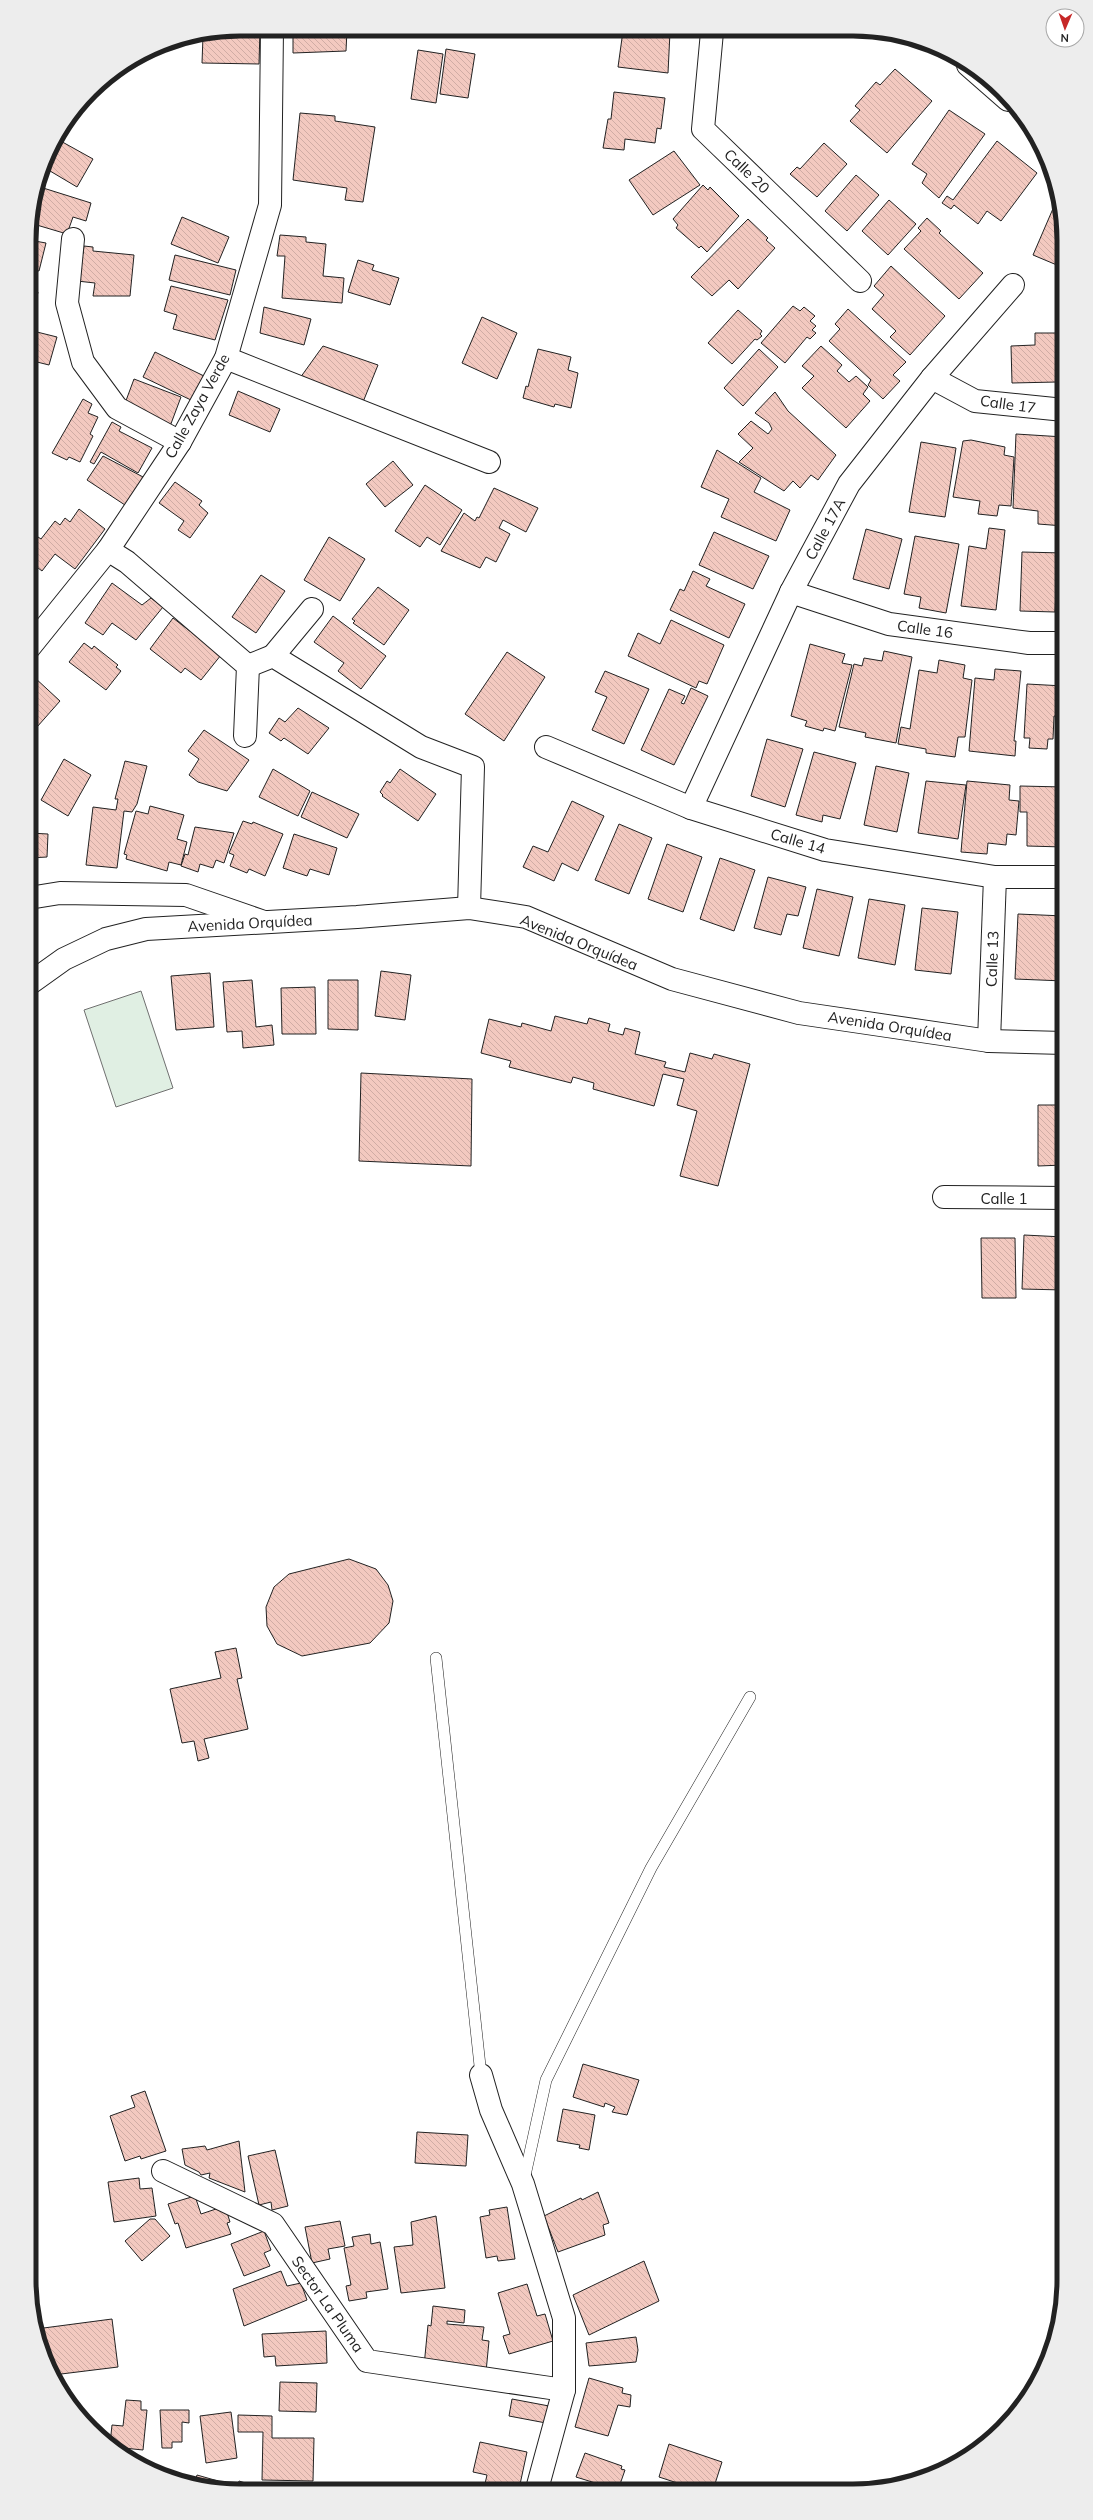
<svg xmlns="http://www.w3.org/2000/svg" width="1093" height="2520" font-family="Mulish,sans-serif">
<defs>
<pattern id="building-back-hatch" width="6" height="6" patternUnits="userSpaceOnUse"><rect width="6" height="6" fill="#f3c9c0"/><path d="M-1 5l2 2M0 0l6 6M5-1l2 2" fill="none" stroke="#d0aca5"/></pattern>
</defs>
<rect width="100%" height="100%" fill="#fff"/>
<path fill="#e0efe3" stroke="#6f6f6f" d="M 141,991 L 173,1088 L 116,1107 L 84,1010 Z"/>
<g fill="url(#building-back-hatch)" stroke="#222">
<path d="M 240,29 L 260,29 L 259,64 L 202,63 L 203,36 Z"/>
<path d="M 293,29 L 347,30 L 346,51 L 293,53 Z"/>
<path d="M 623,31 L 670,32 L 668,73 L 618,67 Z"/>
<path d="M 446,49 L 475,54 L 468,98 L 440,94 Z"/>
<path d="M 418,50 L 443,54 L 436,103 L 411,99 Z"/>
<path d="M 895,69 L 932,101 L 887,153 L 850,121 L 860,110 L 855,106 L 876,82 L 880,85 Z"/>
<path d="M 614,92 L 665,98 L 661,129 L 657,128 L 655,143 L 625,139 L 624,150 L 603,148 L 608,119 L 611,119 Z"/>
<path d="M 949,110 L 985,134 L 939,198 L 922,183 L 927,174 L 912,164 Z"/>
<path d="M 300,113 L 335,116 L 335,121 L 375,127 L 363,202 L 345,200 L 347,188 L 293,180 Z"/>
<path d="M 57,139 L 93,159 L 77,187 L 45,168 L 51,147 Z"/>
<path d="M 997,141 L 1037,173 L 1001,221 L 987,211 L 978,224 L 954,205 L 951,209 L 942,203 L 947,196 L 953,200 Z"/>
<path d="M 824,143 L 847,164 L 817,197 L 790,174 L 797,167 L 800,169 Z"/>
<path d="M 674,151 L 700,185 L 653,215 L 629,180 Z"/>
<path d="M 856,175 L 879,195 L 847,231 L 825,211 Z"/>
<path d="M 703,185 L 708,190 L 710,187 L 739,216 L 707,252 L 701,246 L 699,248 L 676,228 L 678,225 L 673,219 Z"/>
<path d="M 40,187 L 91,203 L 86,221 L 73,217 L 67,234 L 30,223 Z"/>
<path d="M 1058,197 L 1064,240 L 1064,268 L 1033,255 Z"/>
<path d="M 889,200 L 916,224 L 888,255 L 862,231 Z"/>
<path d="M 182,217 L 229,237 L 218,263 L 171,244 Z"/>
<path d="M 927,218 L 941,231 L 939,233 L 983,273 L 959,299 L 904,249 L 921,231 L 918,228 Z"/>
<path d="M 748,219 L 768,238 L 766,240 L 775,248 L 738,289 L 729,280 L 712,296 L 691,277 Z"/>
<path d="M 280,235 L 306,237 L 306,242 L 326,244 L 323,276 L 344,278 L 342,303 L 282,298 L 285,256 L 277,256 Z"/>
<path d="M 29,240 L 46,243 L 39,271 L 29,269 Z"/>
<path d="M 84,246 L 93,247 L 93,251 L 134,255 L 130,296 L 93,296 L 95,283 L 77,281 L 80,254 L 83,254 Z"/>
<path d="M 175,255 L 236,270 L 230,295 L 169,280 Z"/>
<path d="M 358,260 L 374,265 L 372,270 L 399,278 L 390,305 L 348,292 Z"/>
<path d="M 891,266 L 945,316 L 910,355 L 890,337 L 896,331 L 872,309 L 884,295 L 874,286 Z"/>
<path d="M 171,286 L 228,300 L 215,340 L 173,329 L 177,315 L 164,311 Z"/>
<path d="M 29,290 L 38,292 L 33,316 L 29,315 Z"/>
<path d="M 793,306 L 800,311 L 804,307 L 815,316 L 810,321 L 816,326 L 812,330 L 816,333 L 810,339 L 807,337 L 785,363 L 761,343 Z"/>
<path d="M 264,307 L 311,319 L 304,345 L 260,333 Z"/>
<path d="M 848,309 L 906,362 L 893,375 L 900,381 L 883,399 L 868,385 L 871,380 L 829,341 L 840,329 L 835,324 Z"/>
<path d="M 738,310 L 762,331 L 760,334 L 762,336 L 757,340 L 755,339 L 732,364 L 708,343 Z"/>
<path d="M 1059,311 L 1064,311 L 1064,378 L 1060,378 Z"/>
<path d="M 482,317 L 517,333 L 497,379 L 462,363 Z"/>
<path d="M 29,330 L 57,337 L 49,365 L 29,360 Z"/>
<path d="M 1035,333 L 1056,333 L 1057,382 L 1012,383 L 1011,346 L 1035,345 Z"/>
<path d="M 323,346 L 378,365 L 363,402 L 300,378 Z"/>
<path d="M 821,346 L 842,365 L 837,371 L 849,382 L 856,376 L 868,387 L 863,394 L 870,401 L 846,428 L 802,388 L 814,376 L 802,366 Z"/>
<path d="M 538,349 L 571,357 L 568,370 L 578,373 L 571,408 L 555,404 L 554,407 L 523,398 L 526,386 L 528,387 Z"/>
<path d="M 759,349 L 778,367 L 743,406 L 724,388 Z"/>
<path d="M 155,352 L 204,376 L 193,401 L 143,377 Z"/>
<path d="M 134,379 L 181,397 L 169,429 L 124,406 Z"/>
<path d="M 238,391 L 280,409 L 270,432 L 229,415 Z"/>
<path d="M 775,392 L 788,411 L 836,455 L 818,480 L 811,475 L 800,488 L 793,481 L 784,491 L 739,462 L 753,448 L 738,434 L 751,421 L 768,434 L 772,429 L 769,423 L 755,413 Z"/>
<path d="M 83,399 L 92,404 L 88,413 L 98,417 L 90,434 L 93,436 L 80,462 L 69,457 L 67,460 L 52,453 Z"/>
<path d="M 112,422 L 121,427 L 119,431 L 152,448 L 138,473 L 101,452 L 94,464 L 90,462 Z"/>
<path d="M 1016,434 L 1064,437 L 1064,511 L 1056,511 L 1056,514 L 1064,514 L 1064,526 L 1038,524 L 1038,511 L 1013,508 Z"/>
<path d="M 971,440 L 1005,447 L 1004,455 L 1014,457 L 1011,506 L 999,505 L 997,516 L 978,514 L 980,501 L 953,497 L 963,441 Z"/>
<path d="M 921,442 L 956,448 L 945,517 L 909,512 Z"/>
<path d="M 717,450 L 761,478 L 754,492 L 790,510 L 776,541 L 721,517 L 729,499 L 701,487 Z"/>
<path d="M 103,456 L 145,478 L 128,507 L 87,480 Z"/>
<path d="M 393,461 L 413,485 L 385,507 L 366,484 Z"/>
<path d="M 175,482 L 202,501 L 199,505 L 208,513 L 190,538 L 178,530 L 184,521 L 159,503 Z"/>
<path d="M 425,485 L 462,510 L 440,545 L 427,537 L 420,547 L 395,531 Z"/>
<path d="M 494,488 L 538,508 L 526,532 L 503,520 L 499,528 L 510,534 L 496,562 L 486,557 L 480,568 L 441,551 L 464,513 L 475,521 L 477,517 L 479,518 Z"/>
<path d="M 79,509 L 105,529 L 75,569 L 55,554 L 42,571 L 29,561 L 29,548 L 38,537 L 41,539 L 55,521 L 60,525 L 65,518 L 70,522 Z"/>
<path d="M 989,528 L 1005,530 L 996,610 L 961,606 L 969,546 L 986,549 Z"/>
<path d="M 866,529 L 902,539 L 889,589 L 853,579 Z"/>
<path d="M 714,532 L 769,556 L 753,589 L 699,565 Z"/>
<path d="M 915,536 L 959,544 L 946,613 L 919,608 L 921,597 L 904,594 Z"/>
<path d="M 329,537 L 365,559 L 340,601 L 304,580 Z"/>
<path d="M 1022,552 L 1064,553 L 1063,569 L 1057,569 L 1055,612 L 1020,611 Z"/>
<path d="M 693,571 L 710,579 L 706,586 L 745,604 L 729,638 L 670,610 L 680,589 L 684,591 Z"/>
<path d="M 261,575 L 285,591 L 256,633 L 232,617 Z"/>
<path d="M 112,583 L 142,605 L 151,598 L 163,607 L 136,640 L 112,623 L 103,635 L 85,623 Z"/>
<path d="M 378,587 L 409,610 L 384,645 L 353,623 L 355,621 L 352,619 Z"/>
<path d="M 333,616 L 386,656 L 361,689 L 338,671 L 344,663 L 314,642 Z"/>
<path d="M 173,618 L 221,655 L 201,680 L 185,668 L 181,673 L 150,649 Z"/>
<path d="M 671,620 L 724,645 L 707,684 L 699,681 L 696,688 L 628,656 L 638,633 L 660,644 Z"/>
<path d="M 84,643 L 92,649 L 94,646 L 118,665 L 116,667 L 121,671 L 106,690 L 69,662 Z"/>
<path d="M 810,644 L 845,654 L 842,663 L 852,665 L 835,731 L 824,728 L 823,731 L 805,726 L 807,721 L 791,716 Z"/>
<path d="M 884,651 L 912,657 L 896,743 L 865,737 L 866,733 L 839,727 L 854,664 L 862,666 L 864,658 L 882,661 Z"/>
<path d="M 507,652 L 545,677 L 504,741 L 465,714 Z"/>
<path d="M 939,660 L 965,665 L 963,678 L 972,680 L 965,737 L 958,737 L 955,757 L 926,753 L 926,749 L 898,744 L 901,727 L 910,729 L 919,670 L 937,673 Z"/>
<path d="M 995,669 L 1021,671 L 1014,741 L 1016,741 L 1015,756 L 969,751 L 975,678 L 994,680 Z"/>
<path d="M 605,671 L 649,689 L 624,744 L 592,730 L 607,697 L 595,692 Z"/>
<path d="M 34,677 L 60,701 L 37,727 L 34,724 L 29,729 L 29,681 Z"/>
<path d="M 1027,684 L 1064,686 L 1064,717 L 1054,716 L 1053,739 L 1048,739 L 1047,749 L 1029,748 L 1030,738 L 1024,738 Z"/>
<path d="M 691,688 L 708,696 L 674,765 L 641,750 L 669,689 L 685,696 L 681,703 L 684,704 Z"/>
<path d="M 298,708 L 329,728 L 308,754 L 284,738 L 281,741 L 269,733 L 279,718 L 285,722 Z"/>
<path d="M 204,730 L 249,760 L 227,791 L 198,782 L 189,775 L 199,759 L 188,751 Z"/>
<path d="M 767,739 L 803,749 L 785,807 L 751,796 Z"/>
<path d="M 814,752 L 856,763 L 840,819 L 823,815 L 822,822 L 796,815 Z"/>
<path d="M 64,759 L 91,775 L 68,816 L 41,800 Z"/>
<path d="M 125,761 L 147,766 L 137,804 L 132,812 L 124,811 L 117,868 L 86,865 L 93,807 L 116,810 L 118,799 L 115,799 Z"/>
<path d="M 876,766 L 909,773 L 897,832 L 864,825 Z"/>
<path d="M 273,769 L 310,791 L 298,816 L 259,797 Z"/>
<path d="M 400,769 L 436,794 L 418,821 L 382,796 L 383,795 L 380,792 L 387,781 L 390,783 Z"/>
<path d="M 926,781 L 966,785 L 958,839 L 918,833 Z"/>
<path d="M 967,781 L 1010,785 L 1009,800 L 1019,801 L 1016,835 L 1007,834 L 1006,845 L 988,843 L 987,854 L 961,852 Z"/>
<path d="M 1020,786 L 1064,787 L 1064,847 L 1027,846 L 1027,812 L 1020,812 Z"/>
<path d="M 312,792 L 359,814 L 347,838 L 301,817 Z"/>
<path d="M 572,801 L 604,816 L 578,871 L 562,863 L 554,881 L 523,867 L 533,846 L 548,852 Z"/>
<path d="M 150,806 L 184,815 L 177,839 L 187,842 L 181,865 L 169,862 L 167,871 L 126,859 L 127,855 L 124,854 L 136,811 L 148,814 Z"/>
<path d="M 243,821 L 252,824 L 253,822 L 283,834 L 265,876 L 249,869 L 247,873 L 230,866 L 234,855 L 229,853 Z"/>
<path d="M 619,824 L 652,838 L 629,894 L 595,880 Z"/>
<path d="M 195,827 L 234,833 L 224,863 L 216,860 L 213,868 L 200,864 L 198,872 L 181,866 L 185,854 L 188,855 Z"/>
<path d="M 29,833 L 48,834 L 47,857 L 29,858 Z"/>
<path d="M 294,834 L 337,848 L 329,875 L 310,869 L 307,876 L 283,868 Z"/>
<path d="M 667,844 L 702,857 L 683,912 L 648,899 Z"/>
<path d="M 720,858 L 755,870 L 734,931 L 700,919 Z"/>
<path d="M 768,877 L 806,887 L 798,916 L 787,914 L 781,935 L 754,928 Z"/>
<path d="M 817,889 L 853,897 L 839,956 L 803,948 Z"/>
<path d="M 869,899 L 905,905 L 895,965 L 858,958 Z"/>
<path d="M 922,908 L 958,912 L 951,974 L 915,970 Z"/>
<path d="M 1018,914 L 1064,916 L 1064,981 L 1015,979 Z"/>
<path d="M 381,971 L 411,975 L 405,1020 L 375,1016 Z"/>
<path d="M 210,973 L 214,1027 L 176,1030 L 171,976 Z"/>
<path d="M 252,980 L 256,1027 L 272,1025 L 274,1045 L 243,1048 L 242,1031 L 227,1032 L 223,982 Z"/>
<path d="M 328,980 L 358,980 L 358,1030 L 328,1029 Z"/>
<path d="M 315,987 L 316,1034 L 282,1034 L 281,988 Z"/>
<path d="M 555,1016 L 587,1024 L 589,1018 L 610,1024 L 608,1031 L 623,1035 L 625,1028 L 640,1032 L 635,1054 L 666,1062 L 664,1067 L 685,1072 L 690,1053 L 712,1059 L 714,1054 L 750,1064 L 718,1186 L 680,1176 L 697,1111 L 677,1105 L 684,1079 L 663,1074 L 654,1106 L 593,1089 L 594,1083 L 573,1077 L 571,1083 L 509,1067 L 511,1061 L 481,1053 L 489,1019 L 521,1027 L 522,1023 L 551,1031 Z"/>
<path d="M 361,1073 L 472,1079 L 471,1166 L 359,1161 Z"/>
<path d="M 1038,1105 L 1064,1105 L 1064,1165 L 1038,1166 Z"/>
<path d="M 1024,1235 L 1064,1237 L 1064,1290 L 1022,1289 Z"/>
<path d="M 981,1238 L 1015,1238 L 1016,1298 L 982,1298 Z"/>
<path d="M 349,1559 L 376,1569 L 388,1585 L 393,1601 L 389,1623 L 370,1643 L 302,1656 L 277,1644 L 267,1626 L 266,1607 L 274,1587 L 289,1574 Z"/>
<path d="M 236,1648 L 242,1678 L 237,1679 L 248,1729 L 204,1739 L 209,1758 L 198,1761 L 194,1741 L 182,1743 L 170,1689 L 221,1678 L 215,1652 Z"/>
<path d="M 583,2064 L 639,2080 L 627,2115 L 612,2112 L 615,2107 L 605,2103 L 604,2107 L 573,2097 Z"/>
<path d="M 145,2091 L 166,2151 L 141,2159 L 140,2156 L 125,2161 L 110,2116 L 135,2107 L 131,2096 Z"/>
<path d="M 563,2109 L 595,2115 L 589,2150 L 579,2148 L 580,2145 L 557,2141 Z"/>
<path d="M 417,2132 L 468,2135 L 466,2166 L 415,2163 Z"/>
<path d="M 239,2141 L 245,2192 L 209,2178 L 210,2173 L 201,2175 L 199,2172 L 185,2165 L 182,2149 L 205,2146 L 207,2150 Z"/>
<path d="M 275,2150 L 288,2206 L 272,2210 L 271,2202 L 259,2205 L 248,2156 Z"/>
<path d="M 139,2178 L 140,2189 L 152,2188 L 156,2216 L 114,2222 L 108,2182 Z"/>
<path d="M 598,2192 L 609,2223 L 603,2225 L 605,2235 L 558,2252 L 544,2216 L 581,2198 L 582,2200 Z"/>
<path d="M 195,2196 L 201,2214 L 225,2206 L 230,2222 L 227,2223 L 231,2234 L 186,2248 L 178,2223 L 175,2224 L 168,2204 Z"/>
<path d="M 507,2207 L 515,2259 L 498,2261 L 497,2256 L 486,2258 L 480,2217 L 490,2215 L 489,2210 Z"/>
<path d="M 436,2216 L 445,2288 L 401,2293 L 394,2247 L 413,2245 L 411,2222 Z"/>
<path d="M 150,2219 L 155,2219 L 170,2236 L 142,2261 L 125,2241 Z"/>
<path d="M 340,2221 L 345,2246 L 328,2249 L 330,2259 L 312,2263 L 305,2227 Z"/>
<path d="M 264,2231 L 271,2250 L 264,2253 L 270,2266 L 244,2276 L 231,2244 Z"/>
<path d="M 370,2234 L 371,2244 L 380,2242 L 388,2289 L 366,2292 L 367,2298 L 349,2301 L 346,2286 L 351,2285 L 344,2248 L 354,2246 L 352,2237 Z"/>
<path d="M 644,2261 L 659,2301 L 589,2335 L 573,2295 Z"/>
<path d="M 281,2271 L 287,2286 L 301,2283 L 307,2300 L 244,2326 L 233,2289 Z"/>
<path d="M 527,2284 L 537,2316 L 545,2314 L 553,2341 L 509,2354 L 503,2336 L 510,2334 L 498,2293 Z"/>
<path d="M 433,2306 L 465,2310 L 464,2323 L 447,2321 L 447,2324 L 484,2327 L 482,2340 L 489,2341 L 486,2372 L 424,2366 L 428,2325 L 431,2326 Z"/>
<path d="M 112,2319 L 118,2367 L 53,2375 L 36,2329 Z"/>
<path d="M 326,2331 L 327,2363 L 276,2366 L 275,2356 L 264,2357 L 262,2334 Z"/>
<path d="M 636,2337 L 638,2350 L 636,2362 L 589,2366 L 586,2343 Z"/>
<path d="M 589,2378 L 623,2388 L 622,2393 L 631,2395 L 630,2407 L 618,2405 L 608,2436 L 575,2427 Z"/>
<path d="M 280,2382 L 317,2383 L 316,2412 L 279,2411 Z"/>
<path d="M 512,2399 L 549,2406 L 546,2423 L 509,2416 Z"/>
<path d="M 126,2400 L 141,2401 L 141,2410 L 147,2410 L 143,2450 L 114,2447 L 110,2444 L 112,2425 L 123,2426 Z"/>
<path d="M 160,2410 L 189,2410 L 189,2423 L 182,2422 L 182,2442 L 172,2442 L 172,2448 L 162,2448 Z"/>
<path d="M 231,2412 L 237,2458 L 206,2463 L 200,2416 Z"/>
<path d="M 238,2415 L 272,2416 L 272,2438 L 314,2438 L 313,2481 L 262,2480 L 263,2432 L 238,2432 Z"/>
<path d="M 96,2422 L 97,2434 L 88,2423 Z"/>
<path d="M 480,2442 L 527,2452 L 519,2489 L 484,2488 L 487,2475 L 473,2472 Z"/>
<path d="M 669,2444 L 722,2462 L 713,2490 L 699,2490 L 659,2477 Z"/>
<path d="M 585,2453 L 622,2466 L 621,2469 L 625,2470 L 618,2490 L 576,2477 Z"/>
<path d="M 162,2470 L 174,2472 L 173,2478 L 162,2474 Z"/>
<path d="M 197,2475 L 218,2481 L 216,2487 L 194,2485 Z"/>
<path d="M 239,2481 L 252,2485 L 251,2487 L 237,2487 Z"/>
</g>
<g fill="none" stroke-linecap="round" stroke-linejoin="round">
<defs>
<g id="lane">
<path d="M 436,1658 L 481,2075"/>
<path d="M 524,2180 L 546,2080 L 651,1868 L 750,1697"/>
</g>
<g id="street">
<path d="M 712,32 L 703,129 L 860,281"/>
<path d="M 968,65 L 1008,100"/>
<path d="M 73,239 L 67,303 L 83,362 L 117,408 L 180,442"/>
<path d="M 226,358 L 489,462"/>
<path d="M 932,378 L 975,401 L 1064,410"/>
<path d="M 108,550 L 127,562 L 248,666 L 245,736"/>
<path d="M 791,592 L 889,624 L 1029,643 L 1064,643"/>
<path d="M 29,648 L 108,550 L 180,442 L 226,358 L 270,205 L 272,29"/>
<path d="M 273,656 L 312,609"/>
<path d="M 248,666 L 273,656 L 421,747 L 473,767 L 469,908"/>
<path d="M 546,747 L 691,808 L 825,850 L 995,877 L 1064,877"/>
<path d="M 691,808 L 791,592 L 849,484 L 932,378 L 1013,285"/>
<path d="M 29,898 L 60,893 L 186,895 L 264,922"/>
<path d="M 989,1041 L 995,877"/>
<path d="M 944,1197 L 1064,1198"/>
<path d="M 481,2075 L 491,2110 L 523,2184 L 564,2318 L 564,2390 L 537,2489"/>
<path d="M 163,2171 L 273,2224 L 367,2361 L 564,2390"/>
</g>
<path id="secondary" d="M 29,984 L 64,959 L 106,939 L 146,929 L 357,917 L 469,908 L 526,917 L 672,979 L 799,1013 L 989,1041 L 1064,1043"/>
</defs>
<use href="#lane" stroke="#222" stroke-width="12"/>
<use href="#street" stroke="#222" stroke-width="24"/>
<use href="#secondary" stroke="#222" stroke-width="24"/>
<use href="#lane" stroke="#fff" stroke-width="11"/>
<use href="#street" stroke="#fff" stroke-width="22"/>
<use href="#secondary" stroke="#fff" stroke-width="22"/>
</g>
<g text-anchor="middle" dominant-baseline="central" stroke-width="3" stroke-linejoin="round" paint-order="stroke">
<g font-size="15" fill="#222" stroke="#fff">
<text transform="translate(747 171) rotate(44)">Calle 20</text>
<text transform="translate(1008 404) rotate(8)">Calle 17</text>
<text transform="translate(197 406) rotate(-61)">Calle Zaya Verde</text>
<text transform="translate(825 529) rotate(-62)">Calle 17A</text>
<text transform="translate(925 629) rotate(8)">Calle 16</text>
<text transform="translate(798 841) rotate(16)">Calle 14</text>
<text transform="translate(250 923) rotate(-3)">Avenida Orquídea</text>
<text transform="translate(579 942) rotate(22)">Avenida Orquídea</text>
<text transform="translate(992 959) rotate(-88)">Calle 13</text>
<text transform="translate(890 1026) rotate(9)">Avenida Orquídea</text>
<text x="1004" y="1198">Calle 1</text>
<text transform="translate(328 2304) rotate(55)">Sector La Pluma</text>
</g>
</g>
<path d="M0 0H1093V2520H0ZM240 36H853A204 204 0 0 1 1057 240V2280A204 204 0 0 1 853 2484H240A204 204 0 0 1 36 2280V240A204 204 0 0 1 240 36Z" fill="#ededed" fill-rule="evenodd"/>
<path fill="none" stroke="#222" stroke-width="5" d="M240 36H853A204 204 0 0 1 1057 240V2280A204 204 0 0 1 853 2484H240A204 204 0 0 1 36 2280V240A204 204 0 0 1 240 36Z"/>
<g transform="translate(1065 28) rotate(182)"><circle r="19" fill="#ffffff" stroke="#a7a7a7"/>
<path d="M0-3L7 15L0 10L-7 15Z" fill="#c62828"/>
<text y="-6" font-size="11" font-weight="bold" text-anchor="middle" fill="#222222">N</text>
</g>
</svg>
